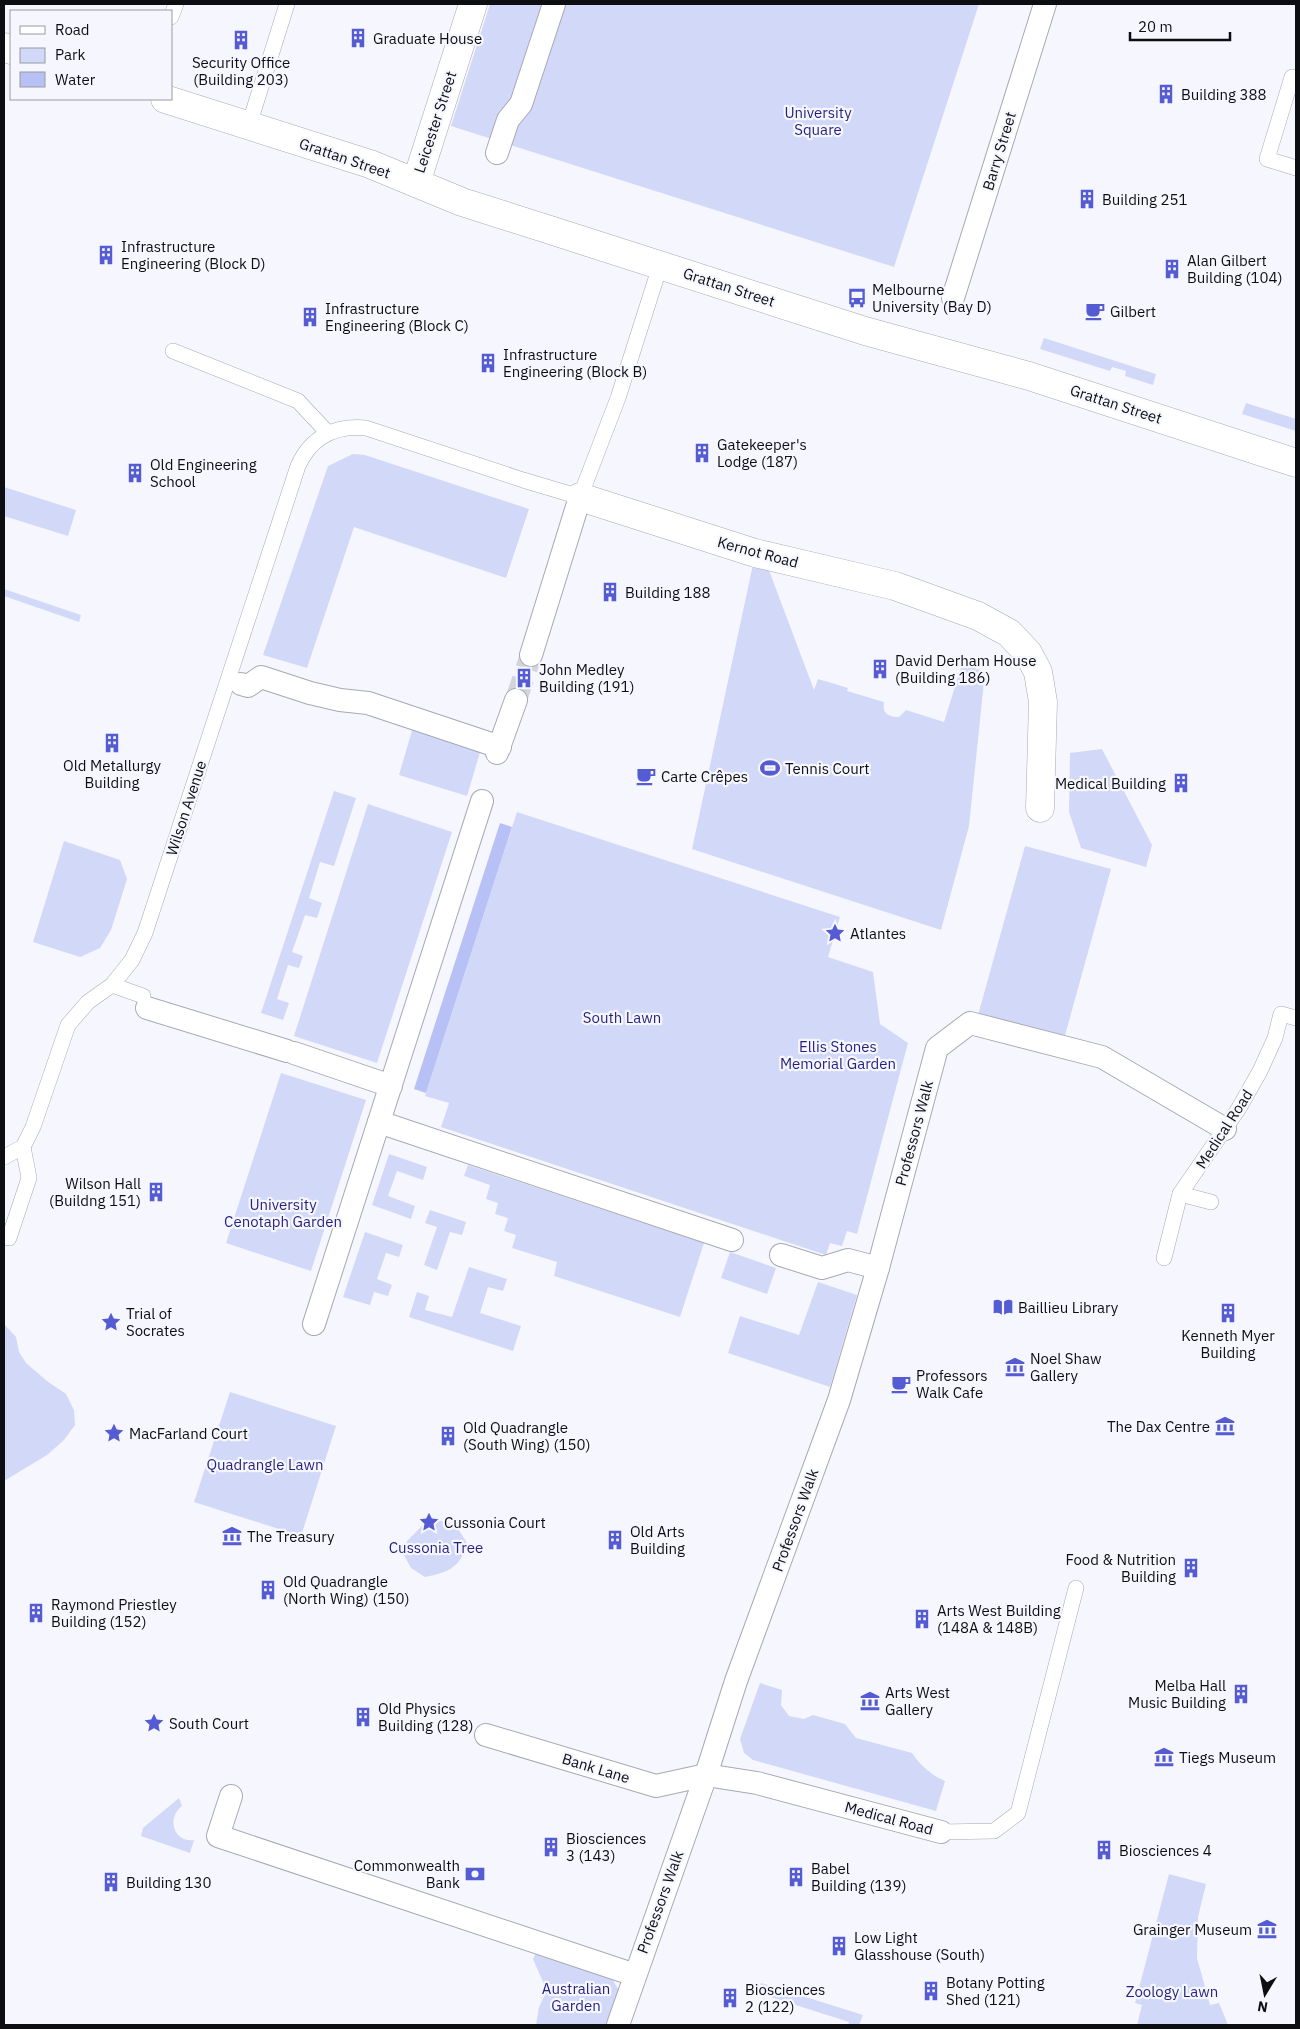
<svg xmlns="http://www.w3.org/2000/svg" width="1300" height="2029" font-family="'IBM Plex Sans',sans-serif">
<rect width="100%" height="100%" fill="#f6f7fe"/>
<g fill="#d2d8f7">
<path d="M 490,4 L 979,4 L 894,267 L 451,126 Z"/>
<path d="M 1044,338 L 1156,374 L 1153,385 L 1125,376 L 1126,371 L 1112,367 L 1110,371 L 1040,349 Z"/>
<path d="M 1246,403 L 1296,419 L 1296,431 L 1242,414 Z"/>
<path d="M 353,454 L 365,455 L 529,509 L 506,578 L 354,527 L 307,668 L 263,655 L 328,466 Z"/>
<path d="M 4,487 L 76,510 L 68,536 L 4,516 Z"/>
<path d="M 758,541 L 814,690 L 818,679 L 848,688 L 847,691 L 884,702 C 882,713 888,717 899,717 L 906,710 L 944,722 L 962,664 L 985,672 L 969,826 L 941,930 L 692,849 Z"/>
<path d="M 4,589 L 81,615 L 79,622 L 4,596 Z"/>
<path d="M 413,727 L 481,749 L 467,796 L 399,775 Z"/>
<path d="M 1102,749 L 1152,845 L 1146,867 L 1081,848 L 1069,812 L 1070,753 Z"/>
<path d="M 334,791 L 356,798 L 334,866 L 320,862 L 309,898 L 322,903 L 317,918 L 305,915 L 292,952 L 303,956 L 299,968 L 288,965 L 277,999 L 289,1003 L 283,1020 L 261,1013 Z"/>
<path d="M 368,804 L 452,832 L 377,1063 L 294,1036 Z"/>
<path d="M 517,812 L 840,917 L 828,957 L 873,972 L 880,1024 L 908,1043 L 857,1234 L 847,1231 L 842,1246 L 830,1243 L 826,1255 L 441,1127 L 449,1103 L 425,1096 L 426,1093 Z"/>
<path d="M 64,841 L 120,860 L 127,879 L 111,930 L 100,948 L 80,957 L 33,942 Z"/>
<path d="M 1025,846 L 1111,869 L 1064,1039 L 978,1015 Z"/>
<path d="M 281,1073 L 366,1100 L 311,1271 L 226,1243 Z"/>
<path d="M 389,1154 L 427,1167 L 423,1180 L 397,1171 L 388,1196 L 415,1206 L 411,1219 L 372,1205 Z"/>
<path d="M 468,1165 L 704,1243 L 680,1317 L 554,1276 L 557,1262 L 512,1248 L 516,1235 L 504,1231 L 508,1218 L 495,1214 L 498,1203 L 486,1199 L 490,1185 L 464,1176 Z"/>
<path d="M 430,1210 L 466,1222 L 462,1235 L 450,1232 L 437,1270 L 424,1265 L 437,1227 L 425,1223 Z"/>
<path d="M 365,1232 L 403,1245 L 399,1257 L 386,1253 L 377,1279 L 392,1285 L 388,1296 L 374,1292 L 370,1305 L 343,1297 Z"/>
<path d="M 730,1252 L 776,1268 L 767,1294 L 721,1278 Z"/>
<path d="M 469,1267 L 507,1279 L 503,1291 L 488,1287 L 480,1313 L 521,1326 L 513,1351 L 409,1317 L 417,1292 L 429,1296 L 425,1310 L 452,1317 Z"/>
<path d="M 818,1282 L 857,1295 L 830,1387 L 728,1353 L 740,1316 L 799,1335 Z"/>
<path d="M 4,1324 L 16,1337 L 19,1352 L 26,1363 L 47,1381 L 66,1394 L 74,1410 L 75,1425 L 64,1440 L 47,1455 L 4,1481 Z"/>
<path d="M 230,1392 L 336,1426 L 301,1536 L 194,1502 Z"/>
<path d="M 437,1520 L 455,1524 L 467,1543 C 460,1568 449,1572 425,1577 L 411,1568 L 404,1555 L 407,1541 L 423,1525 Z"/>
<path d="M 760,1683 L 782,1690 L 781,1705 L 789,1716 L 804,1719 L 813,1715 L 845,1724 L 856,1738 L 912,1753 C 921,1766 930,1774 945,1781 L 936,1811 L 753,1760 L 744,1753 L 740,1739 Z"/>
<path d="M 179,1798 L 182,1806 C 166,1818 174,1843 194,1840 L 190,1853 L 141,1836 L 143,1828 Z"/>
<path d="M 1169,1874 L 1206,1884 L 1198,1917 L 1197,1958 L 1210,2005 L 1219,2003 L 1228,2025 L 1137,2025 L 1142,2005 L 1135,2003 Z"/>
<path d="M 536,1952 L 611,1977 L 620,1992 L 608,2025 L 536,2025 L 539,2007 L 547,1991 L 533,1959 Z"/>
<path d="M 761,1983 L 863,2015 L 859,2025 L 848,2025 L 849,2022 L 758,1993 Z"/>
</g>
<path fill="#b8c1f5" d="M 500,823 L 512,827 L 426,1093 L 414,1089 Z"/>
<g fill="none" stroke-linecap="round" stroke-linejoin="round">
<path stroke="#d3d4db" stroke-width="22" stroke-dasharray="22 11" stroke-linecap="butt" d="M 516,700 L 531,655"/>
<defs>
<g id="service">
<path d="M 171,17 L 176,4"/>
<path d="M 1296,79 L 1292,77 L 1267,159 L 1296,168"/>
<path d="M 249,125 L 287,4"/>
<path d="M 173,351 L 298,401 L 327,432"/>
<path d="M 112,985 L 143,996"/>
<path d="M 4,1157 L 23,1147 L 33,1127 L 68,1025 L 88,1002 L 112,985 L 132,960 L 145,933 L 298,466 C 311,437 335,425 366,428 L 523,480 L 580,497 L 618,398 L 660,266"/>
<path d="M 1180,1194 L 1211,1202"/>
<path d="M 4,1237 L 9,1238 L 29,1178 L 23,1147"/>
<path d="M 1164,1258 L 1180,1194 L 1239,1108 L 1260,1071 L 1275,1038 L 1281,1014 L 1296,1018"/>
<path d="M 941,1832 L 994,1831 L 1018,1813 L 1076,1588"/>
</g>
<g id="pedestrian">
<path d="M 497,153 L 508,120 L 521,104 L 554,4"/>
<path d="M 953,298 L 1045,4"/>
<path d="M 531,655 L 580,497"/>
<path d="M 241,684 L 248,686 L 261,677 L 310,693 L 340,700 L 368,703 L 500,747"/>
<path d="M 497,753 L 516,700"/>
<path d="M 147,1008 L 287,1051"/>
<path d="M 294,1053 L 391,1086"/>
<path d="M 379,1122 L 732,1240"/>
<path d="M 781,1255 L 822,1268 L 848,1260 L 878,1268"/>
<path d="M 314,1324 L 482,801"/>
<path d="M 486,1735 L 656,1786 L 706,1775 L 757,1783 L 941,1832"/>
<path d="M 231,1796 L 218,1836 L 635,1975"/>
<path d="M 618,2025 L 706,1775 L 736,1681 L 839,1400 L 878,1268 L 937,1048 L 970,1023 L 1102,1057 L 1225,1129"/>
</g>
<g id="minor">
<path d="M 416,183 L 473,4"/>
<path d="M 580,497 L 755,553 L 895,586 L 978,616 L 1009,633 L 1028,653 L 1038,672 L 1043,702 L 1040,808"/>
</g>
<g id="tertiary">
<path d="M 4,47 L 11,50"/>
<path d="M 165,99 L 370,164 L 462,202 L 547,229 L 865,331 L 1029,376 L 1296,463"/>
</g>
</defs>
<use href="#service" stroke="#a7a9b3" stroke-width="16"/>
<use href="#pedestrian" stroke="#a7a9b3" stroke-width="24"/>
<use href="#minor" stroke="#a7a9b3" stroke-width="29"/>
<use href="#tertiary" stroke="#a7a9b3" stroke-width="29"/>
<use href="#service" stroke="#fff" stroke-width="15"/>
<use href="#pedestrian" stroke="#fff" stroke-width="22"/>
<use href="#minor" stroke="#fff" stroke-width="28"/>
<use href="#tertiary" stroke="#fff" stroke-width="28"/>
</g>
<defs>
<symbol id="building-bare" viewBox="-9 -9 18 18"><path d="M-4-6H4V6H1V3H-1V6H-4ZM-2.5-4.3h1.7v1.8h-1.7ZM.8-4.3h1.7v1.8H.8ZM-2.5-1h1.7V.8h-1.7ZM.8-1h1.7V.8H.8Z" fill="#555bd2" stroke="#f6f7fe" stroke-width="2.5" paint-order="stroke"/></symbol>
<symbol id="bus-bare" viewBox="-9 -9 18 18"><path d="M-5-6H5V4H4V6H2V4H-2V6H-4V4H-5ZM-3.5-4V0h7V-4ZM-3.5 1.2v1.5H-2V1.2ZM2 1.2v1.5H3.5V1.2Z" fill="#555bd2" stroke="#f6f7fe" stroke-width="2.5" paint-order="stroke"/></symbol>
<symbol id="cafe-bare" viewBox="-9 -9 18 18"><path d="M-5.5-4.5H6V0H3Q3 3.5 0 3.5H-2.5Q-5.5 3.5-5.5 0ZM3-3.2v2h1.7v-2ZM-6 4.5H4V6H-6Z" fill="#555bd2" stroke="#f6f7fe" stroke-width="2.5" paint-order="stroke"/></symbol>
<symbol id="stadium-bare" viewBox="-9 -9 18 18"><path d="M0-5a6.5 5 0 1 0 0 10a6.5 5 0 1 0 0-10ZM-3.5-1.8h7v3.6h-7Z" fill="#555bd2" stroke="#f6f7fe" stroke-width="2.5" paint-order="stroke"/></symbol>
<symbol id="sight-bare" viewBox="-9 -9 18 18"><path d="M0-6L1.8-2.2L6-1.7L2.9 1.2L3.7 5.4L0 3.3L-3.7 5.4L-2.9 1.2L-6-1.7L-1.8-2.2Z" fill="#555bd2" stroke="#f6f7fe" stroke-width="2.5" paint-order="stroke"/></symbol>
<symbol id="library-bare" viewBox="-9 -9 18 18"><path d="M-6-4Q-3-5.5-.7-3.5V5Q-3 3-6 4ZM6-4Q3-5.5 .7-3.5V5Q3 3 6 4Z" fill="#555bd2" stroke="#f6f7fe" stroke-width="2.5" paint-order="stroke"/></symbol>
<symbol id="museum-bare" viewBox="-9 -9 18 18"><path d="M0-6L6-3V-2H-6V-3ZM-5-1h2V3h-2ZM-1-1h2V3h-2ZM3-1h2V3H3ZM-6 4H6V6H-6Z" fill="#555bd2" stroke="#f6f7fe" stroke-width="2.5" paint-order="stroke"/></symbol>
<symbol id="bank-bare" viewBox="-9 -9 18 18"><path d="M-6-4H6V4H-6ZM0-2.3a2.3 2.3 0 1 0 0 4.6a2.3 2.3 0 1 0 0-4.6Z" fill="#555bd2" stroke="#f6f7fe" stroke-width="2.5" paint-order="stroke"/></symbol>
</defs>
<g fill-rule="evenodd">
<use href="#building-bare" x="344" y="24" width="28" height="28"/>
<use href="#building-bare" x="227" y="26" width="28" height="28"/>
<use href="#building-bare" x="1152" y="80" width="28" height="28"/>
<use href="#building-bare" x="1073" y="185" width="28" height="28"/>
<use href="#building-bare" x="92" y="241" width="28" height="28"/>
<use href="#building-bare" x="1158" y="255" width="28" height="28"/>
<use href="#bus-bare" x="843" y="284" width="28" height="28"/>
<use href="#cafe-bare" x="1081" y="297" width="28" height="28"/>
<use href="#building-bare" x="296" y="303" width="28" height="28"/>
<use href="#building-bare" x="474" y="349" width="28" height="28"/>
<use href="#building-bare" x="688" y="439" width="28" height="28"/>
<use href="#building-bare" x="121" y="459" width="28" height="28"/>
<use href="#building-bare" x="596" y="578" width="28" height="28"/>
<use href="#building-bare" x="866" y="655" width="28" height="28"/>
<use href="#building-bare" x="510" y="664" width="28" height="28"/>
<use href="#building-bare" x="98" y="729" width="28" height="28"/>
<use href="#stadium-bare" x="756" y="754" width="28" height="28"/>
<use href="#cafe-bare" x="632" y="762" width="28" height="28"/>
<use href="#building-bare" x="1167" y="769" width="28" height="28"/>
<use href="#sight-bare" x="821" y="919" width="28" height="28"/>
<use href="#building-bare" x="142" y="1178" width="28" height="28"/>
<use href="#library-bare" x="989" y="1293" width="28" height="28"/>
<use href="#building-bare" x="1214" y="1299" width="28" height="28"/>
<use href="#sight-bare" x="97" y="1308" width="28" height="28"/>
<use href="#museum-bare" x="1001" y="1353" width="28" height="28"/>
<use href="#cafe-bare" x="887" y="1370" width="28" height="28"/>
<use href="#museum-bare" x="1211" y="1412" width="28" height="28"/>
<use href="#sight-bare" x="100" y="1419" width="28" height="28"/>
<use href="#building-bare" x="434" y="1422" width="28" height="28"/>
<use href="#sight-bare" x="415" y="1508" width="28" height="28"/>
<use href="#museum-bare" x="218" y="1522" width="28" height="28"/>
<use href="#building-bare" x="601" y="1526" width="28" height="28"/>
<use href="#building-bare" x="1177" y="1554" width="28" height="28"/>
<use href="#building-bare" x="254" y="1576" width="28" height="28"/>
<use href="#building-bare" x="22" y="1599" width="28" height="28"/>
<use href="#building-bare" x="908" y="1605" width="28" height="28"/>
<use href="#building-bare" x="1227" y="1680" width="28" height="28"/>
<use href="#museum-bare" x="856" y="1687" width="28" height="28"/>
<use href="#building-bare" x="349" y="1703" width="28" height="28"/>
<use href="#sight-bare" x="140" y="1709" width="28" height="28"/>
<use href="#museum-bare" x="1150" y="1743" width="28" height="28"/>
<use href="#building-bare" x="537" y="1833" width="28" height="28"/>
<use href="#building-bare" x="1090" y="1836" width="28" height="28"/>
<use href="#bank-bare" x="461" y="1860" width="28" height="28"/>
<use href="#building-bare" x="782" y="1863" width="28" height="28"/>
<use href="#building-bare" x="97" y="1868" width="28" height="28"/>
<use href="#museum-bare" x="1253" y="1915" width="28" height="28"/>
<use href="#building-bare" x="825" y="1932" width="28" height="28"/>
<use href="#building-bare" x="917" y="1977" width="28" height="28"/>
<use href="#building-bare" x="716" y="1984" width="28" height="28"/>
</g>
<g text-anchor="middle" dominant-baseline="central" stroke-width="4.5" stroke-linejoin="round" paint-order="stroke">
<g font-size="15" fill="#0d0e12" stroke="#f6f7fe" text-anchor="start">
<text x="373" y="38">Graduate House</text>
<text x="241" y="62" text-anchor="middle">Security Office<tspan x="241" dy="17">(Building 203)</tspan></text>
<text x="1181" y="94">Building 388</text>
<text x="1102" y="199">Building 251</text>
<text x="121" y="246">Infrastructure<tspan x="121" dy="17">Engineering (Block D)</tspan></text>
<text x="1187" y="260">Alan Gilbert<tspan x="1187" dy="17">Building (104)</tspan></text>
<text x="872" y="289">Melbourne<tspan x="872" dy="17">University (Bay D)</tspan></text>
<text x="325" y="308">Infrastructure<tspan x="325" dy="17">Engineering (Block C)</tspan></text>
<text x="1110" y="311">Gilbert</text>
<text x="503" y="354">Infrastructure<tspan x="503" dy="17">Engineering (Block B)</tspan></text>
<text x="717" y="444">Gatekeeper's<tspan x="717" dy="17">Lodge (187)</tspan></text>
<text x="150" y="464">Old Engineering<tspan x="150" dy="17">School</tspan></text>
<text x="625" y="592">Building 188</text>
<text x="895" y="660">David Derham House<tspan x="895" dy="17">(Building 186)</tspan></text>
<text x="539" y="669">John Medley<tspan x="539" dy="17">Building (191)</tspan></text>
<text x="112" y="765" text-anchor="middle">Old Metallurgy<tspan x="112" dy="17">Building</tspan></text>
<text x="785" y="768">Tennis Court</text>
<text x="661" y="776">Carte Crêpes</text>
<text x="1166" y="783" text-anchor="end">Medical Building</text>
<text x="850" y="933">Atlantes</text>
<text x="141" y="1183" text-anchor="end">Wilson Hall<tspan x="141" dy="17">(Buildng 151)</tspan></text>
<text x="1018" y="1307">Baillieu Library</text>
<text x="126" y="1313">Trial of<tspan x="126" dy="17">Socrates</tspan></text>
<text x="1228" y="1335" text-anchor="middle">Kenneth Myer<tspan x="1228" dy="17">Building</tspan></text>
<text x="1030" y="1358">Noel Shaw<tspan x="1030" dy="17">Gallery</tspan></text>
<text x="916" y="1375">Professors<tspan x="916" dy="17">Walk Cafe</tspan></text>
<text x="1210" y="1426" text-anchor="end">The Dax Centre</text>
<text x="463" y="1427">Old Quadrangle<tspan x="463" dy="17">(South Wing) (150)</tspan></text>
<text x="129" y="1433">MacFarland Court</text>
<text x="444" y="1522">Cussonia Court</text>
<text x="630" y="1531">Old Arts<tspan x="630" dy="17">Building</tspan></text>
<text x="247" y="1536">The Treasury</text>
<text x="1176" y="1559" text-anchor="end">Food &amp; Nutrition<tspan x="1176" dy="17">Building</tspan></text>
<text x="283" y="1581">Old Quadrangle<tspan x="283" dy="17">(North Wing) (150)</tspan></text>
<text x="51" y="1604">Raymond Priestley<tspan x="51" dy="17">Building (152)</tspan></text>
<text x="937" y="1610">Arts West Building<tspan x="937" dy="17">(148A &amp; 148B)</tspan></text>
<text x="1226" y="1685" text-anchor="end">Melba Hall<tspan x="1226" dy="17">Music Building</tspan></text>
<text x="885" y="1692">Arts West<tspan x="885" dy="17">Gallery</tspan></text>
<text x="378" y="1708">Old Physics<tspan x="378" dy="17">Building (128)</tspan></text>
<text x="169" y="1723">South Court</text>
<text x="1179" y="1757">Tiegs Museum</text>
<text x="566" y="1838">Biosciences<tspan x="566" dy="17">3 (143)</tspan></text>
<text x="1119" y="1850">Biosciences 4</text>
<text x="460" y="1865" text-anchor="end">Commonwealth<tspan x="460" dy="17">Bank</tspan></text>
<text x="811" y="1868">Babel<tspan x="811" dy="17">Building (139)</tspan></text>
<text x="126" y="1882">Building 130</text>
<text x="1252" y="1929" text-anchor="end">Grainger Museum</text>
<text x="854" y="1937">Low Light<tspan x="854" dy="17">Glasshouse (South)</tspan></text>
<text x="946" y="1982">Botany Potting<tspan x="946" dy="17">Shed (121)</tspan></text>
<text x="745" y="1989">Biosciences<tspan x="745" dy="17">2 (122)</tspan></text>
</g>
<g font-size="15" fill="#251f7e" stroke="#f6f7fe">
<text x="818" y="112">University<tspan x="818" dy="17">Square</tspan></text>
<text x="622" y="1017">South Lawn</text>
<text x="838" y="1046">Ellis Stones<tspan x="838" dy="17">Memorial Garden</tspan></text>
<text x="283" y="1204">University<tspan x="283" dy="17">Cenotaph Garden</tspan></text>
<text x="265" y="1464">Quadrangle Lawn</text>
<text x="436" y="1547">Cussonia Tree</text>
<text x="576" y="1988">Australian<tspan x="576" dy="17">Garden</tspan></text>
<text x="1172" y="1991">Zoology Lawn</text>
</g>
<g font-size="15" fill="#0d0e12" stroke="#f6f7fe">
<text transform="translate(435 122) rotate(-72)">Leicester Street</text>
<text transform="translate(999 151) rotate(-73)">Barry Street</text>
<text transform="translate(345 158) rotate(19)">Grattan Street</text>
<text transform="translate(729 287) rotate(18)">Grattan Street</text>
<text transform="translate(1116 404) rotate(18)">Grattan Street</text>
<text transform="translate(758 552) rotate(15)">Kernot Road</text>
<text transform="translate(186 808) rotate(-72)">Wilson Avenue</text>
<text transform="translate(1224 1129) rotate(-57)">Medical Road</text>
<text transform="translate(914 1133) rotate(-75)">Professors Walk</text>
<text transform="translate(795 1520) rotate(-70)">Professors Walk</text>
<text transform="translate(596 1768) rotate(17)">Bank Lane</text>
<text transform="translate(889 1818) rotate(15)">Medical Road</text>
<text transform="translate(660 1902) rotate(-70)">Professors Walk</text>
</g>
</g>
<rect width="1300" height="2029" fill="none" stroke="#0d0e12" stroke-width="10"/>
<rect x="10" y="10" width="162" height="90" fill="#f6f7fe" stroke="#999aa0"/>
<rect x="20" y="26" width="25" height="8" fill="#ffffff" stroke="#999aa0"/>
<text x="55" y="35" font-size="15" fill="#0d0e12">Road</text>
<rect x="20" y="48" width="25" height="15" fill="#d2d8f7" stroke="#999aa0"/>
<text x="55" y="60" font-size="15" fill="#0d0e12">Park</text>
<rect x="20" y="72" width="25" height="15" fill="#b8c1f5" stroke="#999aa0"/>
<text x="55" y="85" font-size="15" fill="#0d0e12">Water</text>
<g transform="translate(1265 1994) rotate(190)" stroke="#f6f7fe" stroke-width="4" paint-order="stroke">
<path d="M0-4L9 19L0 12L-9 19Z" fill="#0d0e12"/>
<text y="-8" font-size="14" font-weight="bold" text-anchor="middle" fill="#0d0e12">N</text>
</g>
<path d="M1130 32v8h100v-8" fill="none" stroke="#0d0e12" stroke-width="2.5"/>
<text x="1138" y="32" font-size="15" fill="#0d0e12" stroke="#f6f7fe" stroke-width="4" paint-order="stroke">20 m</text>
</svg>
